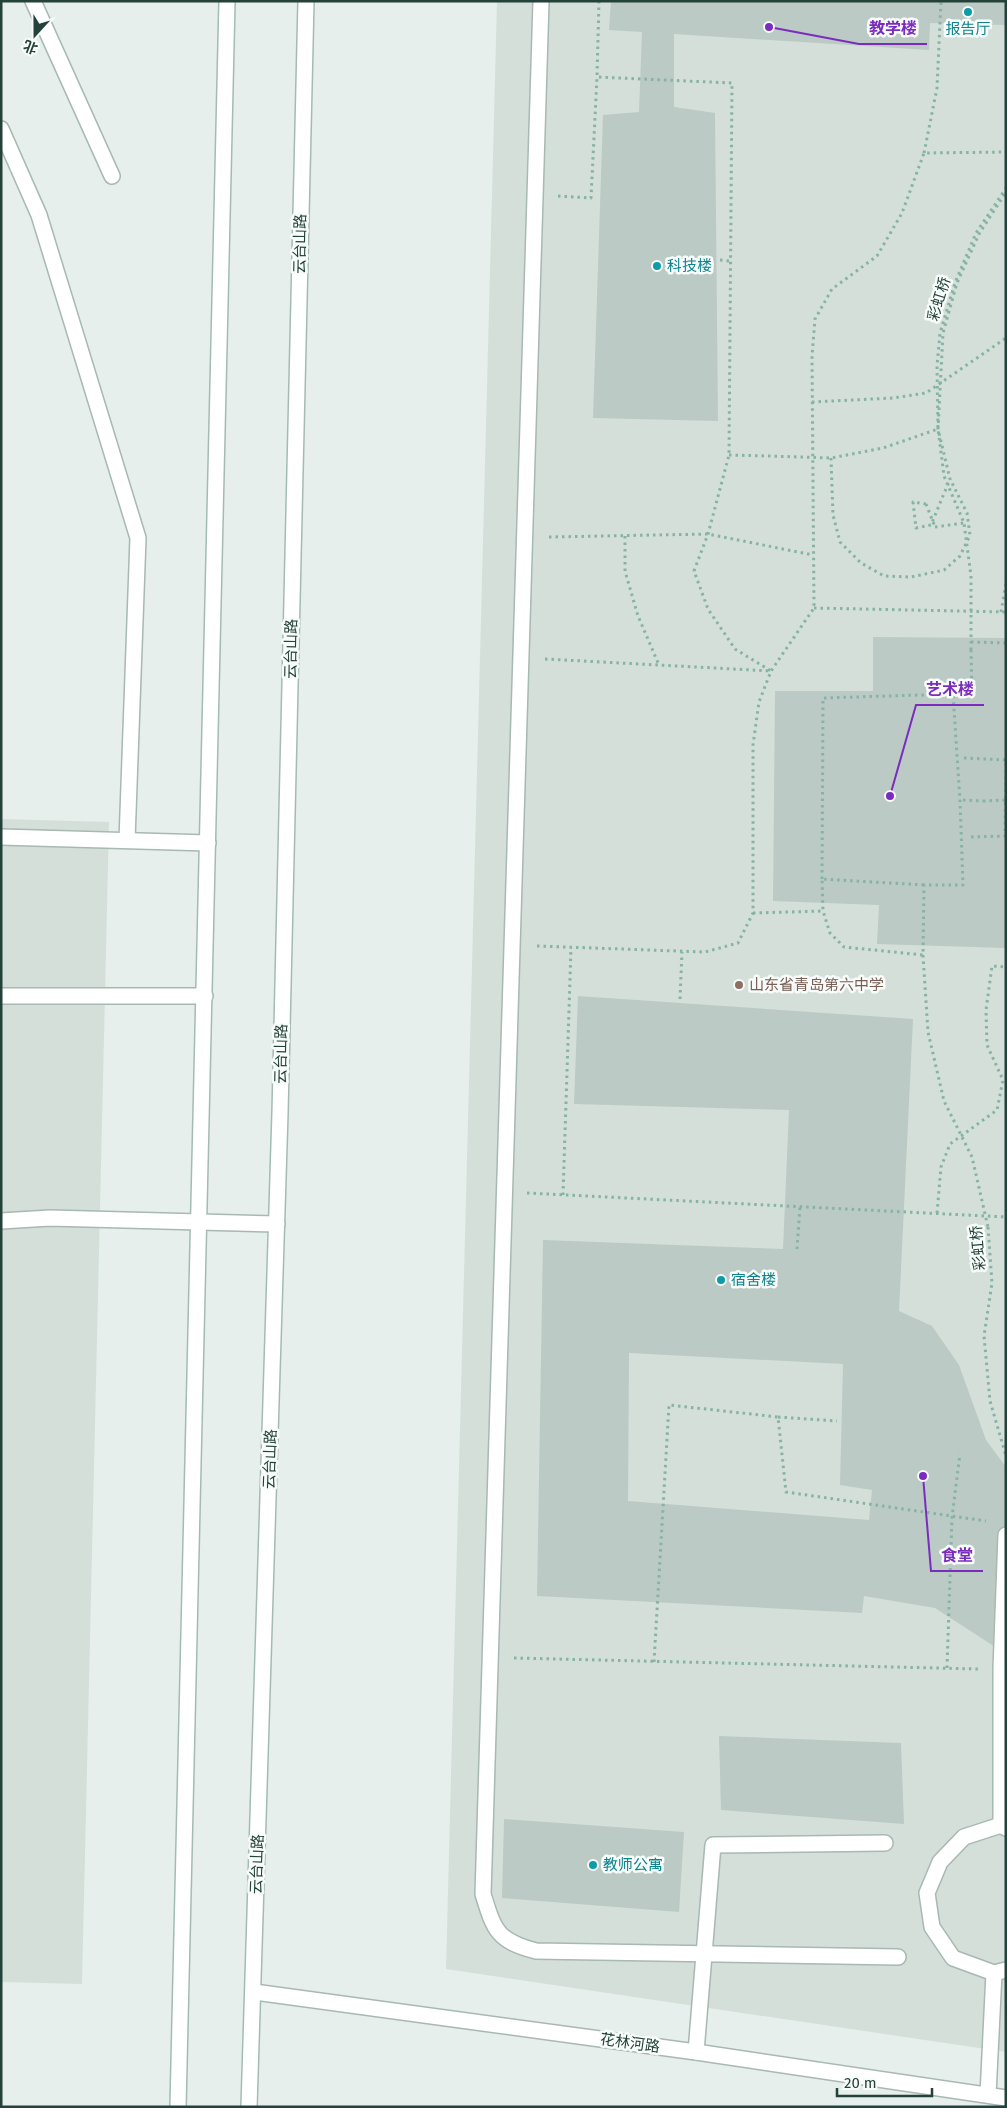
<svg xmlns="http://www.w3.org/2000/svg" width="1007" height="2108" font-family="'Fira Sans','Noto Sans SC',sans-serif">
<rect width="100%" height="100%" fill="#e6efeb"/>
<g fill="#d4dfda">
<path d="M 497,1 L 1006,1 L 1006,2052 L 446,1969 Z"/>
<path d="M 1,819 L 109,822 L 82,1984 L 1,1982 Z"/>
</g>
<g fill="#bbcac4" fill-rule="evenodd">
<path d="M 611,1 L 1006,1 L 1006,25 L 930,23 L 929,50 L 674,34 L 674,107 L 715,113 L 718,421 L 593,418 L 603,115 L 639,112 L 642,32 L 609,30 Z"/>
<path d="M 873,637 L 1006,638 L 1006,948 L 877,944 L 879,905 L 773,901 L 775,691 L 873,691 Z"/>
<path d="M 578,996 L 913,1019 L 899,1311 L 932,1326 L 959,1365 L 986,1440 L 1006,1467 L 1006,1654 L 935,1608 L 864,1596 L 862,1613 L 537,1596 L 543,1240 L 783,1249 L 789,1110 L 574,1104 ZM 629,1353 L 843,1364 L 840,1485 L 872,1490 L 869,1520 L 628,1501 Z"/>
<path d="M 719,1736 L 901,1743 L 904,1824 L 721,1810 Z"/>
<path d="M 504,1819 L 684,1832 L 679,1912 L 502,1898 Z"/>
</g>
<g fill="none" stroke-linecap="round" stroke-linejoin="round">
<defs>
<g id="service">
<path d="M 33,1 L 112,176"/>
<path d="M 1,129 L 39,215 L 138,538 L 127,840"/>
<path d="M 1,837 L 208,843"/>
<path d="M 1,996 L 205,996"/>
<path d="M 1,1221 L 50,1218 L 277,1224"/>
</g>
<g id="minor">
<path d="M 541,1 L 483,1894 C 494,1930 497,1941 536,1951 L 898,1957"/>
<path d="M 1001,1825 L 1001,1669 L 1006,1535"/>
<path d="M 1006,1828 L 1001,1825 L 964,1837 L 940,1862 L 927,1893 L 932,1927 L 953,1958 L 994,1973 L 1006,1970"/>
<path d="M 254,1992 L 696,2052 L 1006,2098"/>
<path d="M 696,2052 L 713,1845 L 885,1843"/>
<path d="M 988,2095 L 994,1973"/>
</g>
<g id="secondary">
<path d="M 178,2107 L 227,1"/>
<path d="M 249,2107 L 280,1113 L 306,1"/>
</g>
</defs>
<use href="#service" stroke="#a8b8b2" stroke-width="18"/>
<use href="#minor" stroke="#a8b8b2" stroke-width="18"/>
<use href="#secondary" stroke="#a4bbb3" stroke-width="18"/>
<g stroke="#86b3a5" stroke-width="3" stroke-dasharray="2.5 4" stroke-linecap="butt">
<path d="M 599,1 L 597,77 L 732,83 L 729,455 L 708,534 L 694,571 L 708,609 L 735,649 L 771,671"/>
<path d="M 924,153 L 937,88 L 941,1"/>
<path d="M 558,196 L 591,198 L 597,77"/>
<path d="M 720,260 L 730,261"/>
<path d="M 812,402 L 893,398 L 926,393 L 1006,338"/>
<path d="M 729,455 L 768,456"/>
<path d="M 831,458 L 833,515 L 840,542 L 861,563 L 884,576 L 911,577 L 944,570 L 960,556 L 970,535 L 967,513 L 950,479 L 938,429 L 943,333 L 957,283 L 979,234 L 1006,192"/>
<path d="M 926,504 L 913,502 L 916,528 L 931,525 L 950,479"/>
<path d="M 935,527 L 964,523"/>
<path d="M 625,536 L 625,571 L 638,616 L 659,665"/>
<path d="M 549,537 L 708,534 L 813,555"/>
<path d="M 814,608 L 1006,612"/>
<path d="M 1001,612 L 1006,583"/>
<path d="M 545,659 L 771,671"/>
<path d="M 964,758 L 1006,760 L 1005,836 L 968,837"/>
<path d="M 983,801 L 1006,800"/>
<path d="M 822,879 L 823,698 L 953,694"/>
<path d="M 924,885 L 822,879 L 823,911 L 830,933 L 844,947 L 923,955 L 924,885 L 963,885 L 960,800 L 953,694 L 972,694 L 971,650"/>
<path d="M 753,913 L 823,911"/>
<path d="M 537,946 L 705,952 L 738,943 L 753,913 L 753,745 L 759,702 L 771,671 L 814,608 L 812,356 L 815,319 L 832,289 L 877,256 L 902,213 L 924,153 L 1006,152"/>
<path d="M 680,999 L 682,952"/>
<path d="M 527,1193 L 1006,1217"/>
<path d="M 563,1195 L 571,948"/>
<path d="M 937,1213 L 941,1167 L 950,1144 L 997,1110 L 1003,1080 L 987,1045 L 986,1010 L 992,966 L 1006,967"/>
<path d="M 988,1227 L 992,1283 L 984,1336 L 990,1401 L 1006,1456"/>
<path d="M 797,1249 L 800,1207"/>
<path d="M 778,1417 L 837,1421"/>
<path d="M 514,1658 L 978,1669"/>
<path d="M 654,1662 L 669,1405 L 778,1417 L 786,1492 L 986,1521"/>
<path d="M 947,1668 L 952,1517 L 960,1454"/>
</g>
<use href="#service" stroke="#fff" stroke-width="15"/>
<use href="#minor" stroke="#fff" stroke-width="15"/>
<use href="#secondary" stroke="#fff" stroke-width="15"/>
<g stroke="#86b3a5" stroke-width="3" stroke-dasharray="2.5 4" stroke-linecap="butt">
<path d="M 768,456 L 831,458 L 883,448 L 938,429"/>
<path d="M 926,504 L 935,527"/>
<path d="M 971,642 L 1006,643"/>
<path d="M 971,650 L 971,576 L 964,523 L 944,476 L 938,429 L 937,366 L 940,333 L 955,283 L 976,233 L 1006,188"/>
<path d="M 963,800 L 983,801"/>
<path d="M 923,955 L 928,1032 L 944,1101 L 972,1157 L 988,1227"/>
</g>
</g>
<g fill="#0f9aa8" stroke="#f7fbf9" stroke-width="2">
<circle cx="968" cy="12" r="5"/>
<circle cx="657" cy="266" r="5"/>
<circle cx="721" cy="1280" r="5"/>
<circle cx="593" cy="1865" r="5"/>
</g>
<circle fill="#8d6e63" stroke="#f7fbf9" stroke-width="2" cx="739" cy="985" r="5"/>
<g text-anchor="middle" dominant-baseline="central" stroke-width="5" stroke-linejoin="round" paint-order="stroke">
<g font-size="15" fill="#0d838f" stroke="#f7fbf9" text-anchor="start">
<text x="968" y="29" text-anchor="middle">报告厅</text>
<text x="667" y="266">科技楼</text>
<text x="731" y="1280">宿舍楼</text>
<text x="603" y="1865">教师公寓</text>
</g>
<g font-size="15" fill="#24423a" stroke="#f7fbf9">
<text transform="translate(300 244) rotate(-89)">云台山路</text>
<text transform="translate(939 299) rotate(-73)">彩虹桥</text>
<text transform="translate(291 649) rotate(-89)">云台山路</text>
<text transform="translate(281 1054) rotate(-89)">云台山路</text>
<text transform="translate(978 1248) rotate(-95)">彩虹桥</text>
<text transform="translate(270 1459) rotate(-88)">云台山路</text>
<text transform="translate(257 1864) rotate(-88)">云台山路</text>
<text transform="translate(630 2043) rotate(8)">花林河路</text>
</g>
<g font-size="15" fill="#785e54" stroke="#f7fbf9" text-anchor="start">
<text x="749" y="985">山东省青岛第六中学</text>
</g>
</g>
<path fill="none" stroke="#7b2cbf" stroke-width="2" d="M769 27L859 44H927M890 796L916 705H984M923 1476L931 1571H983"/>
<g fill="#7b2cbf" stroke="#f7fbf9" stroke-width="2">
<circle cx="769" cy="27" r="5"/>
<circle cx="890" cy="796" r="5"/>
<circle cx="923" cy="1476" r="5"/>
</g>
<g font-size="16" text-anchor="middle" font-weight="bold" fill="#7b2cbf" stroke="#f7fbf9" stroke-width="5" stroke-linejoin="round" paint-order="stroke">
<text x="893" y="34">教学楼</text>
<text x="950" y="695">艺术楼</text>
<text x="957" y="1561">食堂</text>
</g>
<rect width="1007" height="2108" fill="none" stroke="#24423a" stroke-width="5"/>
<g transform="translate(35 35) rotate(201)" stroke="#f7fbf9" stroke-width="4" paint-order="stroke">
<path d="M0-4L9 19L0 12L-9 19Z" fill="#24423a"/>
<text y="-8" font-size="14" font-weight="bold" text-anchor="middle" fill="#24423a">北</text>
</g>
<path d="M837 2088v8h95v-8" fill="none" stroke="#24423a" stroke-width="2.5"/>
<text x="844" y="2088" font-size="15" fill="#24423a" stroke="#f7fbf9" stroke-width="4" paint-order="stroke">20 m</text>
</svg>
